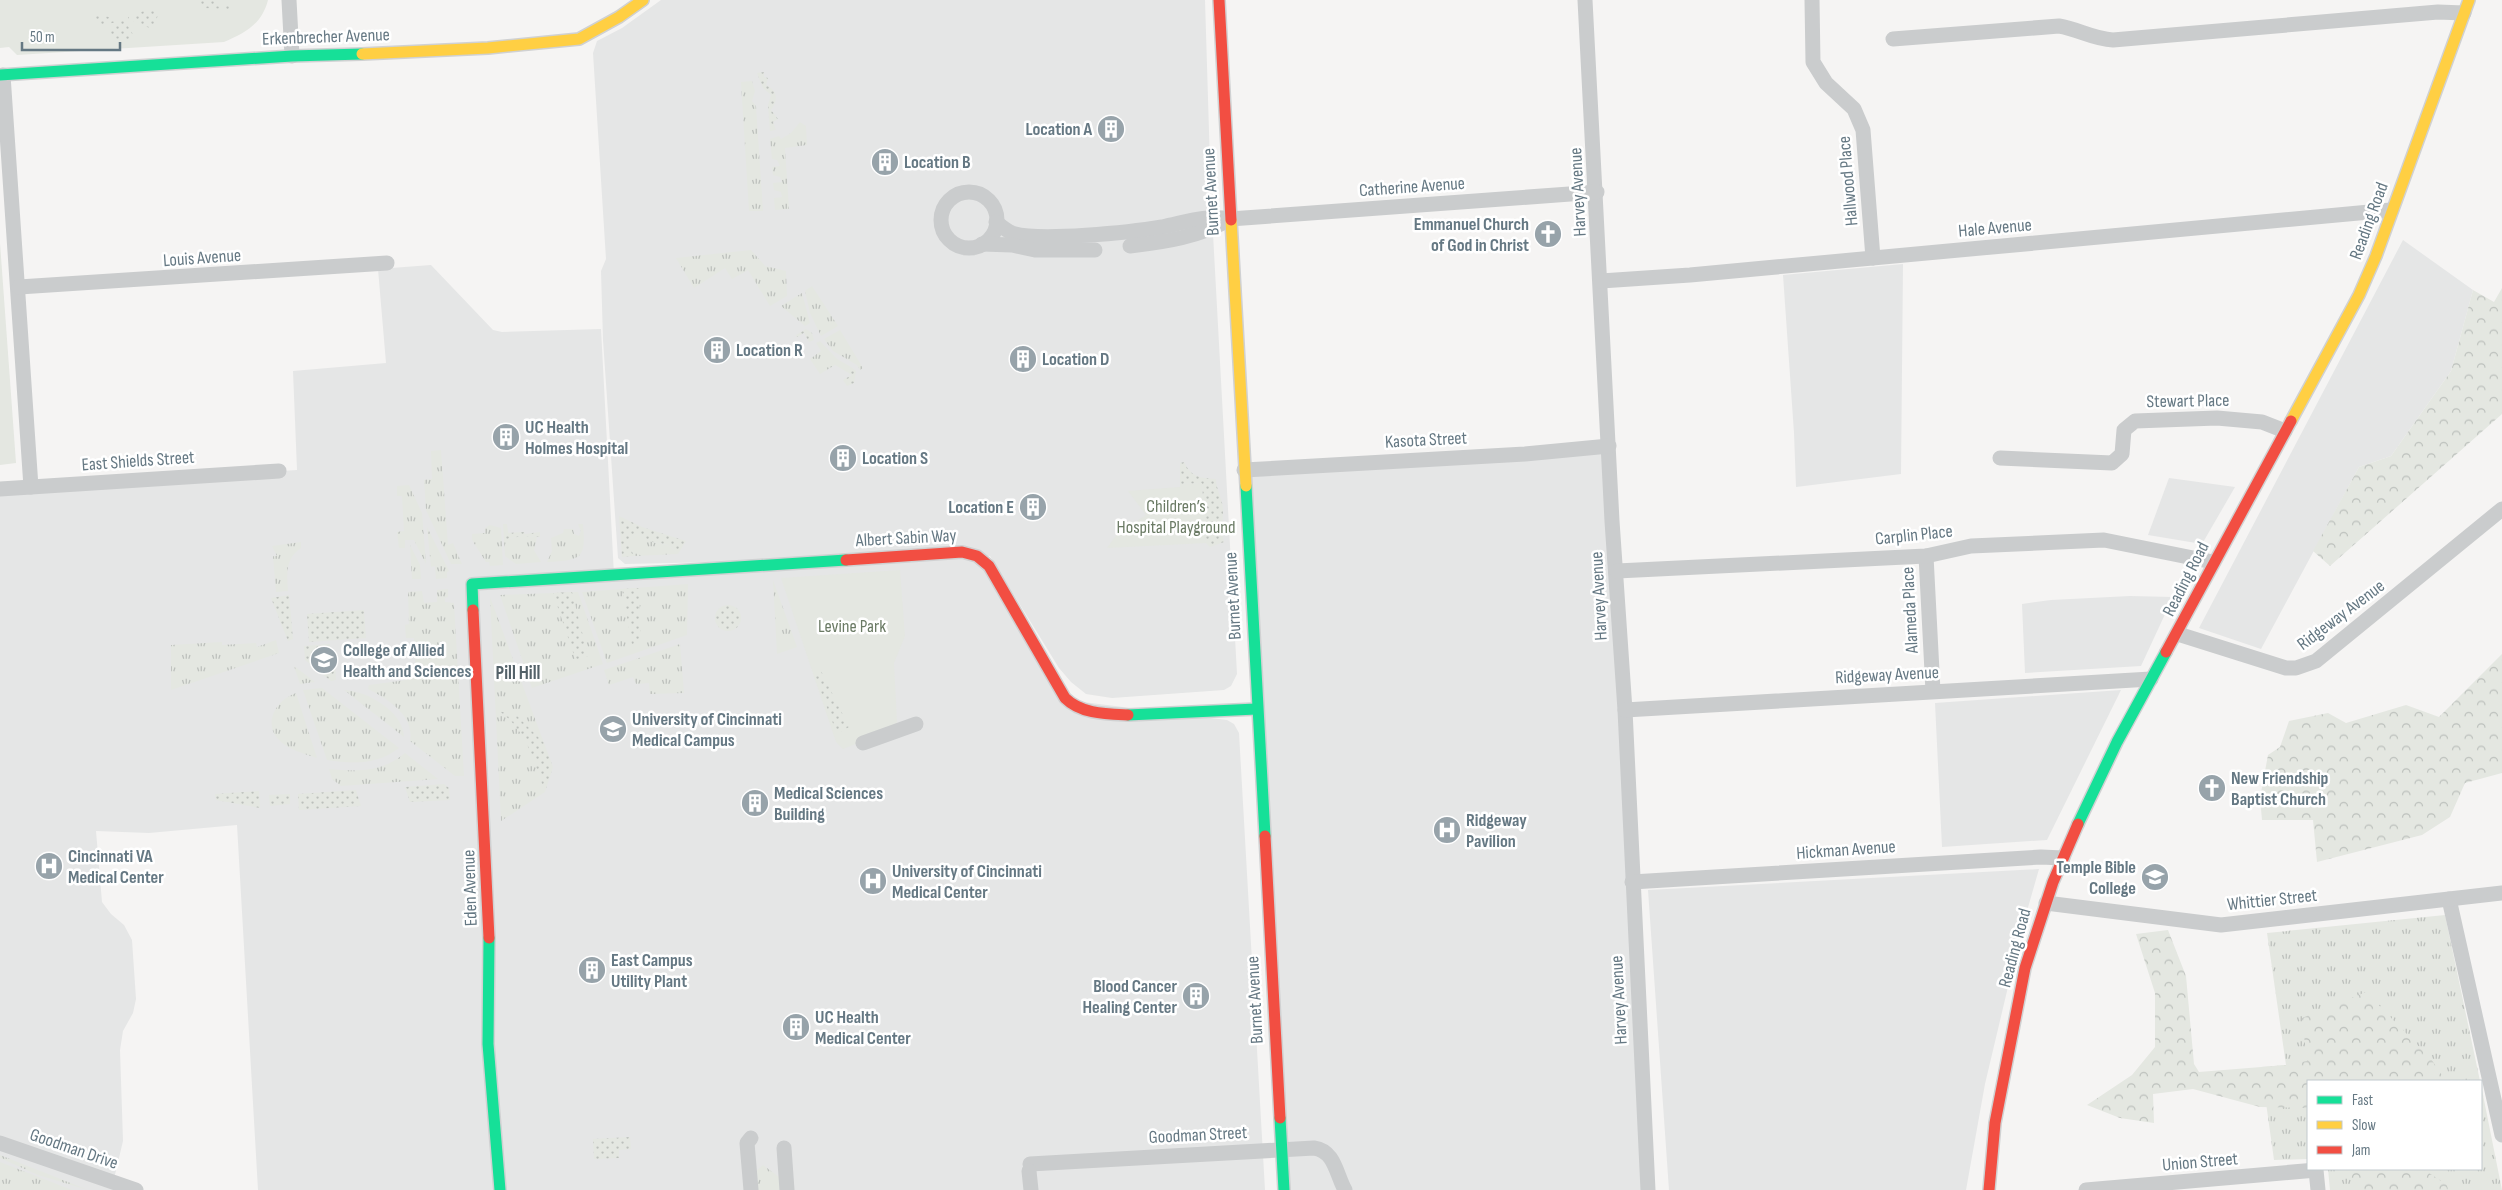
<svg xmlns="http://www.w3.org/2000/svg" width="2502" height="1190" font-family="'Sofia Sans Condensed',sans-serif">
<defs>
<pattern id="grass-tufts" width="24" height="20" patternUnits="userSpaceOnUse" patternTransform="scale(1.25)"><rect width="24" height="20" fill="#e4e7e1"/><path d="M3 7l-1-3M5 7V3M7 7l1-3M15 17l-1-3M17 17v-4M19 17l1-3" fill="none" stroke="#bcc0bc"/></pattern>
<pattern id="forest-crowns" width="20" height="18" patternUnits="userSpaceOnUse" patternTransform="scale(1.25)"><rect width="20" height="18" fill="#e4e7e1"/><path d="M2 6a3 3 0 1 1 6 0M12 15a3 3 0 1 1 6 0" fill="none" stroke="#bcc0bc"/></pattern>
<pattern id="garden-dots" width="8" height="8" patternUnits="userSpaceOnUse" patternTransform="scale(1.25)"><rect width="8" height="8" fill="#e4e7e1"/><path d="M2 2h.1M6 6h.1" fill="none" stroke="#bcc0bc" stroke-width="1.8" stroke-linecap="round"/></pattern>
</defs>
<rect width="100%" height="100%" fill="#f5f4f3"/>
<g fill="#e5e6e6">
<path d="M 661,0 L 1205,0 L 1211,197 L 1237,674 L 1231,686 L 1224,690 L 1112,698 L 1086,694 L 1071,682 L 1059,668 L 990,556 L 625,564 L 618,558 L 603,340 L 601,271 L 606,259 L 593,53 L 597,41 L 622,28 Z"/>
<path d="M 2403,240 L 2473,290 L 2451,371 L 2391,456 L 2359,467 L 2261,649 L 2199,628 Z"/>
<path d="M 1903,264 L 1901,474 L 1796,487 L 1794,433 L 1783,275 Z"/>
<path d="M 431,265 L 493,330 L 502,332 L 601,329 L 614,575 L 975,554 L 1067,700 L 1227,720 L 1234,724 L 1239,733 L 1265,1190 L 258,1190 L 237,825 L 149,833 L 96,831 L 102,902 L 111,914 L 124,925 L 132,940 L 136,999 L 133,1013 L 123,1031 L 120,1050 L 123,1141 L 113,1183 L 136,1190 L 0,1190 L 0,489 L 297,470 L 293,371 L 386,363 L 378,269 Z"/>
<path d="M 1609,446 L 1648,1190 L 1284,1190 L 1244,470 Z"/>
<path d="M 2169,478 L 2235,487 L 2202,544 L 2148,535 Z"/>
<path d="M 2130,596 L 2173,597 L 2141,666 L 2025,673 L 2022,604 L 2051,600 Z"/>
<path d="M 2121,690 L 2047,840 L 1942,847 L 1935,703 Z"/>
<path d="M 2039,869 L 2021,932 L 1985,1084 L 1966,1190 L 1669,1190 L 1648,890 Z"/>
</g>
<g fill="url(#grass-tufts)">
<path d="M 752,81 L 755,91 L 752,101 L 756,106 L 763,211 L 749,211 L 741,82 Z"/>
<path d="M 800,122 L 806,126 L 807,145 L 785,148 L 789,209 L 775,210 L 774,198 L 782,197 L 781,192 L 774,190 L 773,183 L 782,182 L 780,177 L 773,175 L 772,167 L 780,166 L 777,160 L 772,159 L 770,139 L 779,136 L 781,139 L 791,133 Z"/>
<path d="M 751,250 L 765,266 L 786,271 L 787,296 L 770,306 L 748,270 L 732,279 L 725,268 L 694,288 L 676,258 Z"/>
<path d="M 812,286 L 838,326 L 821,336 L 810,313 L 805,291 Z"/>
<path d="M 802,293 L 810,323 L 805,326 L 781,306 Z"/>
<path d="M 840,330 L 863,368 L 860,370 L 857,365 L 833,351 L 824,339 Z"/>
<path d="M 820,341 L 837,359 L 851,367 L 847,372 L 835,365 L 820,374 L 810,359 L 821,351 L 816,343 Z"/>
<path d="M 441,450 L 448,545 L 453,543 L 462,564 L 451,564 L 426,510 L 424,480 L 432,479 L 431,451 Z"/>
<path d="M 409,485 L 422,513 L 426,564 L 414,540 L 405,540 L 405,548 L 399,548 L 397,532 L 404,531 L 402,496 L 397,496 L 397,486 Z"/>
<path d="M 503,524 L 507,524 L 509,539 L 522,536 L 537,537 L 534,550 L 541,562 L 516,564 L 505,556 Z"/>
<path d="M 578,524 L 583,524 C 586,559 582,560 547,562 L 552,551 L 551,538 L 563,533 L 564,529 L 573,529 L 574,534 L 579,536 L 581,531 Z"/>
<path d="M 490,525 L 501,528 L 503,565 L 490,566 L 489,562 L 486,562 L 472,540 L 472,534 L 485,533 L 485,528 Z"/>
<path d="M 427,527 L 449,571 L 447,572 L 447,578 L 436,579 L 435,566 L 431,567 Z"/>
<path d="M 637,534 C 643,535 646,540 652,542 C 664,545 669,543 678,554 L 634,556 L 627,541 Z"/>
<path d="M 301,542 L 301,548 C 285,559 287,573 288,591 L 276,592 L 273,556 L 277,556 L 272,546 Z"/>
<path d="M 410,545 L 420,565 L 421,579 L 412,579 Z"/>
<path d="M 773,580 L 797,647 L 777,654 Z"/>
<path d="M 688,584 L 687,635 L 607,663 L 582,592 Z"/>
<path d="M 448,589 L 448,597 L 445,598 L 445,602 L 454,603 L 464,776 L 455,776 L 410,741 C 415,716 388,699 368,689 L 369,685 L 406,680 L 406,677 L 416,676 L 414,638 L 406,638 L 405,625 L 409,624 L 408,592 L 422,591 L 424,603 L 437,602 L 437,590 Z"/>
<path d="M 578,592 L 603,664 L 532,688 L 500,595 Z"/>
<path d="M 490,597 L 544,743 L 517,716 L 500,712 C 528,730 534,763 545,792 L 501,821 Z"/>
<path d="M 276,640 L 279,653 L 171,690 L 171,645 L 222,642 L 222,645 L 256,643 L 257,647 Z"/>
<path d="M 680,644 L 684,693 L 650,694 L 649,683 L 636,684 L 633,677 L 609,685 L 604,670 Z"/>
<path d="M 294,666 L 315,682 L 300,684 Z"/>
<path d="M 322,688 L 399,748 C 377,765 353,764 327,760 L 303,690 Z"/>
<path d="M 344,690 C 367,691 403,711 404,737 Z"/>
<path d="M 296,693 L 317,758 C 305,754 290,750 281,742 C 261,724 276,700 296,693 Z"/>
<path d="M 405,753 L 438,779 L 341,786 L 332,779 L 329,769 C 357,772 383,772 405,753 Z"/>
<path d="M 2445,915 L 2480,1081 L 2308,1081 L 2308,1159 L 2274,1160 L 2261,1067 L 2286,1065 L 2267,933 Z"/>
<path d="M 2481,1085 L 2502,1190 L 2330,1190 L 2328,1169 L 2481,1169 Z"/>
<path d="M 0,1155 L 88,1190 L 38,1175 L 0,1158 Z"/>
<path d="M 0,1162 L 72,1190 L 0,1190 Z"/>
<path d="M 763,1165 L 779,1177 L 783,1190 L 758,1190 L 757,1170 Z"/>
</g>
<g fill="url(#forest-crowns)">
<path d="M 2502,288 L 2502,414 L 2330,566 L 2313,551 L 2359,467 L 2391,456 L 2451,371 L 2473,290 L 2494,302 Z"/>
<path d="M 2502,654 L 2502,773 L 2465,783 L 2450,817 L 2422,835 L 2317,862 L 2313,820 L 2262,820 L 2260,798 L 2268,755 L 2280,747 L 2289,721 L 2328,713 L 2346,723 L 2406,705 L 2439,717 Z"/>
<path d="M 2168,930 L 2186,976 L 2194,1064 L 2199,1072 L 2286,1065 L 2307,1061 L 2302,1018 L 2366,992 L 2431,1059 L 2446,1081 L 2308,1081 L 2308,1108 L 2260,1107 L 2193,1089 L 2153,1094 L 2154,1123 L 2120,1118 L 2087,1105 L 2132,1075 L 2155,1047 L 2155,993 L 2136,934 Z"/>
<path d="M 2349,1169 L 2423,1169 L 2447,1185 L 2448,1190 L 2354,1190 Z"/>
</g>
<g fill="#e4e7e1">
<path d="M 0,0 L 268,0 C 262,24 245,33 224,42 L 17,55 L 9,47 L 0,48 Z"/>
<path d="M 0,243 L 16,463 L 0,465 Z"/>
<path d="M 1202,483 L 1206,543 L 1107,548 L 1118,533 L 1146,515 L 1128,491 L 1180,487 L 1180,484 Z"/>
<path d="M 900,570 L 905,636 L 894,663 L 897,722 L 892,730 L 843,749 L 836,742 L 781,578 Z"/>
</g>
<g fill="url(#garden-dots)">
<path d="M 197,0 L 218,0 L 218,6 L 229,6 L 229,9 L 203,8 Z"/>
<path d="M 146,10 L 160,11 L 152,29 L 128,19 L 128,17 Z"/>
<path d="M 94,13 L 116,19 L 116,22 L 105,25 L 94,23 Z"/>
<path d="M 124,17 C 125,24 131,29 133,35 L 132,40 L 110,38 L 108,32 Z"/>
<path d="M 764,72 L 764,77 L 768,78 L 766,85 C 777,90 779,100 771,110 L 778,119 L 773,122 L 776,130 L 770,131 L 768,105 L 771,95 L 763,88 L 757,73 Z"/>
<path d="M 806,329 L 812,333 L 814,340 L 809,342 L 804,333 L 797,337 L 796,335 Z"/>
<path d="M 851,367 L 856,371 L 854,383 L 847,386 L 843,380 L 852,375 L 847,372 Z"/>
<path d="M 1184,462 C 1191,477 1200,478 1216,479 C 1216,490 1223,499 1223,510 C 1223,525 1220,525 1224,542 L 1210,547 L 1206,543 L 1202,483 L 1180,484 L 1180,463 Z"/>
<path d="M 619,516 L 642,527 L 686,541 L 678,554 C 669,543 664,544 652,542 C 646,540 643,535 637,534 L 627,541 L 634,556 L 622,557 Z"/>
<path d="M 508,531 L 508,533 L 524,532 L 525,534 L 540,532 L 540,537 L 522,536 L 506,539 L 505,533 Z"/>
<path d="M 639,588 L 641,642 L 632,645 L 622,589 Z"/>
<path d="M 572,592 L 588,656 L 576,661 L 553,593 Z"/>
<path d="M 289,595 L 293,639 L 288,641 L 271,598 Z"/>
<circle cx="728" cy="618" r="13"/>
<path d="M 364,610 L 366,638 L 309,642 L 307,614 Z"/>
<path d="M 330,644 L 331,664 L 335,664 L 336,680 L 331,681 L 305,660 L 304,646 Z"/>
<path d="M 821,671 L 849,727 L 837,734 L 815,676 Z"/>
<path d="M 499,711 L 517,716 L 544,743 L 553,767 L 545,792 C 533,761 528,731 499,711 Z"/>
<path d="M 444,784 L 449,788 L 450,800 L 410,802 L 405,787 Z"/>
<path d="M 356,790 L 361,806 L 299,810 L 298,794 Z"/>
<path d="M 259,791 L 260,808 L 216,800 L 215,794 Z"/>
<path d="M 290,794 L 290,804 L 270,806 L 269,795 Z"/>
<path d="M 630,1137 L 631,1149 L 619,1150 L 619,1158 L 594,1159 L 593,1139 Z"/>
</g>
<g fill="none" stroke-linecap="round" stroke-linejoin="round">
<defs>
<g id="fast">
<path d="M 0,75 L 292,56 L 362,54"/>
<path d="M 1246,486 L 1265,836"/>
<path d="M 473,610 L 472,584 L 846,560"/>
<path d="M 1128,715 L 1256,709"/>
<path d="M 2078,824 L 2117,742 L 2166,652"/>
<path d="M 489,938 L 488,1044 L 500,1190"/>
<path d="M 1280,1118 L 1284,1190"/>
</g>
<g id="slow">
<path d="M 362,54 L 488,48 L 579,39 L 619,17 L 643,0"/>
<path d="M 1231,220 L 1246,486"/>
<path d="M 2291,421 L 2359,295 L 2376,256 L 2469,0"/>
</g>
<g id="jam">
<path d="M 1219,0 L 1231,220"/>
<path d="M 846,560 L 962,552 L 977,556 L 989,566 L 1065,698 C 1081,714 1106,714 1128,715"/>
<path d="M 473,610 L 489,938"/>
<path d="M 2166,652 L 2291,421"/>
<path d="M 1265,836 L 1280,1118"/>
<path d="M 1989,1190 L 1995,1123 L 2025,968 L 2053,882 L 2078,824"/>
</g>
</defs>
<use href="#fast" stroke="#d0d1d2" stroke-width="14"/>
<use href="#slow" stroke="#d0d1d2" stroke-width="14"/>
<use href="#jam" stroke="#d0d1d2" stroke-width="14"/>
<g stroke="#cacccd" stroke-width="15">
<path d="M 289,0 L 292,56"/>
<path d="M 1585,0 L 1612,521 L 1625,710 L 1648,1190"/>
<path d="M 1812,0 L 1813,62 L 1826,83 L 1854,109 L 1863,130 L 1873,258"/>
<path d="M 1893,39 L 2059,26 C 2078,29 2093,39 2113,40 L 2438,12 L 2464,13"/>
<path d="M 3,75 L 31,487"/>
<circle cx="969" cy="220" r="28"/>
<path d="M 996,222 C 1001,226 1007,231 1012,233 C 1038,242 1133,232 1162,227 C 1187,222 1204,215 1230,219 L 1597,192"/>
<path d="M 982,244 L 1012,245 L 1035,250 L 1095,250"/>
<path d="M 1130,246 C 1165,242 1199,237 1230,219"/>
<path d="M 1601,281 L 1690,275 L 2391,210"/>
<path d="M 19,287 L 387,263"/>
<path d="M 2000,458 L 2112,463 L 2122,454 L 2124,430 L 2135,421 L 2217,418 L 2262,422 L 2285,431"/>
<path d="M 1244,470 L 1525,454 L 1609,446"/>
<path d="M 0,489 L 279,471"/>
<path d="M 1926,556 L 1933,691"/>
<path d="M 1617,571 L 1926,556 L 1971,546 L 2104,540 L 2213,562"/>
<path d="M 2178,634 L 2286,668 L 2296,668 L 2316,661 L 2502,509"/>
<path d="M 1625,710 L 2151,679"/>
<path d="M 863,743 L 916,724"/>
<path d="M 1632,882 L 2041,857 L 2063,858"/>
<path d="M 2449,899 L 2502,1135"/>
<path d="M 2046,903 L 2221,925 L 2502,893"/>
<path d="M 0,1143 L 136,1190"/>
<path d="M 784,1148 L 787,1190"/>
<path d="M 1030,1164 L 1314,1148 C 1335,1151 1336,1174 1345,1190"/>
<path d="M 1029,1171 L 1031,1190"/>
<path d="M 751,1190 L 747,1143 L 751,1138"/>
<path d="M 2086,1190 L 2316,1170 L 2318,1190"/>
</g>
<use href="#fast" stroke="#16e098" stroke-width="11"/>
<use href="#slow" stroke="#ffcf43" stroke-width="11"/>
<use href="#jam" stroke="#f24e42" stroke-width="11"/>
</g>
<defs>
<symbol id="building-disc" viewBox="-11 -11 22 22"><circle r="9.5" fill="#97a3aa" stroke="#fff"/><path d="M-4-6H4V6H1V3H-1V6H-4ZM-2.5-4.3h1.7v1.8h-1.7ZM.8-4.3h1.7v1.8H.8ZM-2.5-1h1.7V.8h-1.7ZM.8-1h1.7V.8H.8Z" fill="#fff"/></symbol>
<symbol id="church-disc" viewBox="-11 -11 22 22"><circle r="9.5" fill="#97a3aa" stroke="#fff"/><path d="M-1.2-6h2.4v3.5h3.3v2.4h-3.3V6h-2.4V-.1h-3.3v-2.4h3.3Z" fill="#fff"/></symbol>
<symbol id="university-disc" viewBox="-11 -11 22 22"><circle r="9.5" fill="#97a3aa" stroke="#fff"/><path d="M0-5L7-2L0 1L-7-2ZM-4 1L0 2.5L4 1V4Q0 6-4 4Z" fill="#fff"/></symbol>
<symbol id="hospital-disc" viewBox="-11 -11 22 22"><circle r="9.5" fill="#97a3aa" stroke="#fff"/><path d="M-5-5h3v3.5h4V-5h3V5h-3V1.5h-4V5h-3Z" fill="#fff"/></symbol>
<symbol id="school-disc" viewBox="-11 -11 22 22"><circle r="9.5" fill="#97a3aa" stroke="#fff"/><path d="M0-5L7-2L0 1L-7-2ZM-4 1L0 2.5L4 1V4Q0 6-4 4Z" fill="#fff"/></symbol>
</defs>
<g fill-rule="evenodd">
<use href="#building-disc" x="1095" y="113" width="32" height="32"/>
<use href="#building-disc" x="869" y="146" width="32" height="32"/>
<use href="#church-disc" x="1532" y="218" width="32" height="32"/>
<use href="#building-disc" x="701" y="334" width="32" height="32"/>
<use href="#building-disc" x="1007" y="343" width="32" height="32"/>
<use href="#building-disc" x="490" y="421" width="32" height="32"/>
<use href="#building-disc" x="827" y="442" width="32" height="32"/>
<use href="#building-disc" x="1017" y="491" width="32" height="32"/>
<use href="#university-disc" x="308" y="644" width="32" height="32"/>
<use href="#university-disc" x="597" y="713" width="32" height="32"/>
<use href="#church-disc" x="2196" y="772" width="32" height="32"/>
<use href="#building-disc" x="739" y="787" width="32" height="32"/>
<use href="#hospital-disc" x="1431" y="814" width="32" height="32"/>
<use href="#hospital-disc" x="33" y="850" width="32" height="32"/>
<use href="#school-disc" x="2139" y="861" width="32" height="32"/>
<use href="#hospital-disc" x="857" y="865" width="32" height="32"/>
<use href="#building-disc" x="576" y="954" width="32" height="32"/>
<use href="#building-disc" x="1180" y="980" width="32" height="32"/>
<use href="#building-disc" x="780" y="1011" width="32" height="32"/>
</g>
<g text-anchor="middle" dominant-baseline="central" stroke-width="5" stroke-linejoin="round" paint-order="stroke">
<g font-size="18" fill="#657883" stroke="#fff">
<text transform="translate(326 37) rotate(-2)">Erkenbrecher Avenue</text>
<text transform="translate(1848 181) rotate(-95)">Hallwood Place</text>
<text transform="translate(1412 187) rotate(-4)">Catherine Avenue</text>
<text transform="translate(1211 192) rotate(-93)">Burnet Avenue</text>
<text transform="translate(1578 192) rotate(-93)">Harvey Avenue</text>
<text transform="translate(2369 221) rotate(-70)">Reading Road</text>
<text transform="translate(1995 228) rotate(-5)">Hale Avenue</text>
<text transform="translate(202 258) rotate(-4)">Louis Avenue</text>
<text transform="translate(2188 401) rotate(-1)">Stewart Place</text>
<text transform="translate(1426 440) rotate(-3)">Kasota Street</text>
<text transform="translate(138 461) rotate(-4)">East Shields Street</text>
<text transform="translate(1914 535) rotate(-6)">Carplin Place</text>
<text transform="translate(906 538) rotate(-3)">Albert Sabin Way</text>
<text transform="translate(2186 579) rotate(-63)">Reading Road</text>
<text transform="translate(1233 596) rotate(-93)">Burnet Avenue</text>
<text transform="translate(1599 596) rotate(-93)">Harvey Avenue</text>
<text transform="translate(1910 610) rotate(-93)">Alameda Place</text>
<text transform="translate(2341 615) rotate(-37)">Ridgeway Avenue</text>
<text transform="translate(1887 675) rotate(-3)">Ridgeway Avenue</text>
<text transform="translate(1846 850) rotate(-4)">Hickman Avenue</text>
<text transform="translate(470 888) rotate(-92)">Eden Avenue</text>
<text transform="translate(2272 900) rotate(-6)">Whittier Street</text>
<text transform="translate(2015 948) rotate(-75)">Reading Road</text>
<text transform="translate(1255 1000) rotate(-93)">Burnet Avenue</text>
<text transform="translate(1619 1000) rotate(-93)">Harvey Avenue</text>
<text transform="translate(1198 1135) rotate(-3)">Goodman Street</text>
<text transform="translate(74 1149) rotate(19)">Goodman Drive</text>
<text transform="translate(2200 1162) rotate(-5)">Union Street</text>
</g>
<g font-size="18" font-weight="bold" fill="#657883" stroke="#fff" text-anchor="start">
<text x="1092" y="129" text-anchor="end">Location A</text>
<text x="904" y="162">Location B</text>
<text x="1529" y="224" text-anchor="end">Emmanuel Church<tspan x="1529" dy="21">of God in Christ</tspan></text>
<text x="736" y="350">Location R</text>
<text x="1042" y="359">Location D</text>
<text x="525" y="427">UC Health<tspan x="525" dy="21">Holmes Hospital</tspan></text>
<text x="862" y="458">Location S</text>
<text x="1014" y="507" text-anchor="end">Location E</text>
<text x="343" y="650">College of Allied<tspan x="343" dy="21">Health and Sciences</tspan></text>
<text x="632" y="719">University of Cincinnati<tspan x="632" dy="21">Medical Campus</tspan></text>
<text x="2231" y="778">New Friendship<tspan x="2231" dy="21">Baptist Church</tspan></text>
<text x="774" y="793">Medical Sciences<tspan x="774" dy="21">Building</tspan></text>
<text x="1466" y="820">Ridgeway<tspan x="1466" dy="21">Pavilion</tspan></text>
<text x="68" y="856">Cincinnati VA<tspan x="68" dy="21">Medical Center</tspan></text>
<text x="2136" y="867" text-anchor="end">Temple Bible<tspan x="2136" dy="21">College</tspan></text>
<text x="892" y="871">University of Cincinnati<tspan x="892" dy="21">Medical Center</tspan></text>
<text x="611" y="960">East Campus<tspan x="611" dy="21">Utility Plant</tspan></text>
<text x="1177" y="986" text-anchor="end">Blood Cancer<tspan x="1177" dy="21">Healing Center</tspan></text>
<text x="815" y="1017">UC Health<tspan x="815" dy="21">Medical Center</tspan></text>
</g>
<g font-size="18" fill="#6a7a64" stroke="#fff">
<text x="1176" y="506">Children’s<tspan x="1176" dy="21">Hospital Playground</tspan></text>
<text x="852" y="626">Levine Park</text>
</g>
<g font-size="19" font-weight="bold" fill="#536168" stroke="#fff">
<text x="518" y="673">Pill Hill</text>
</g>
</g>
<rect x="2307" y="1080" width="175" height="90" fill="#ffffff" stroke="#c1c9cd"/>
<rect x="2317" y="1096" width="25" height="8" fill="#16e098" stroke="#c1c9cd"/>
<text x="2352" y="1105" font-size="15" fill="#657883">Fast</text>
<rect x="2317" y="1121" width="25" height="8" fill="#ffcf43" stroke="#c1c9cd"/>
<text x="2352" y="1130" font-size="15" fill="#657883">Slow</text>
<rect x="2317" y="1146" width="25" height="8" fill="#f24e42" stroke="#c1c9cd"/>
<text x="2352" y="1155" font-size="15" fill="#657883">Jam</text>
<path d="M22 42v8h98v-8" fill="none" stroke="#657883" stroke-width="2.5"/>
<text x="30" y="42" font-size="15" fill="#657883" stroke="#ffffff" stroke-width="4" paint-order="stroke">50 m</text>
</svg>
